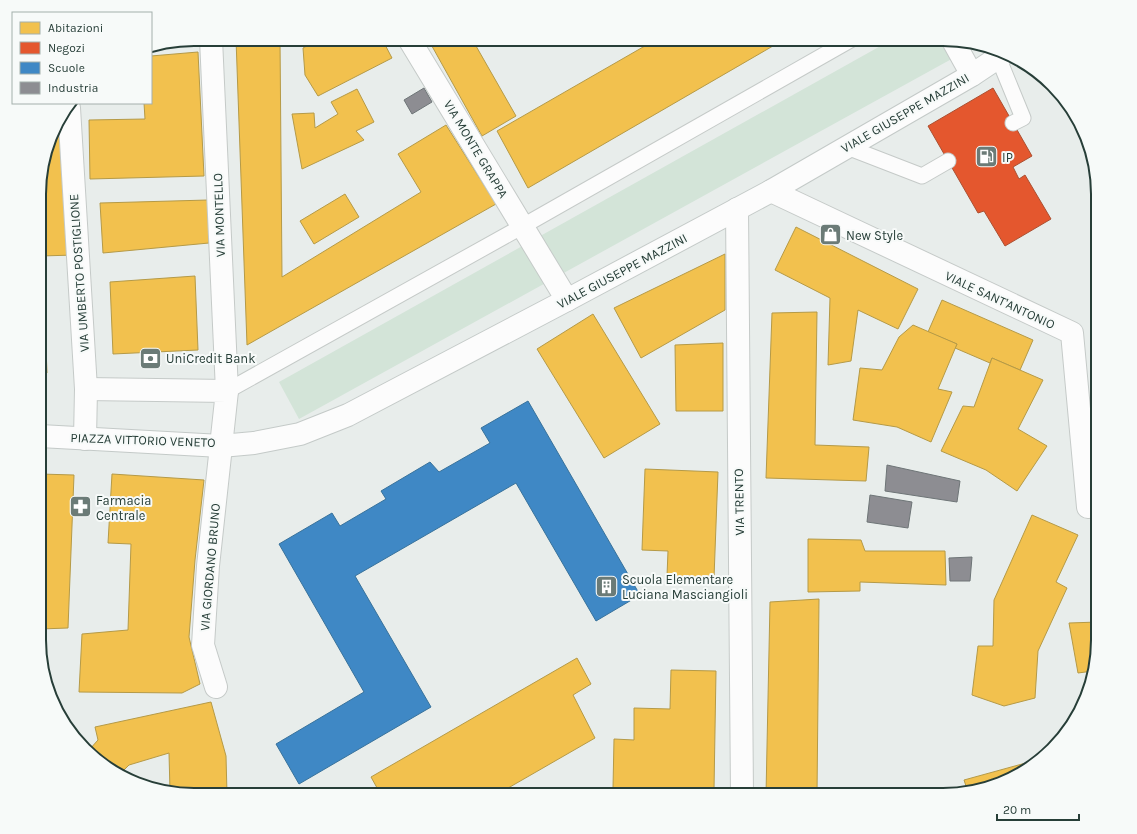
<svg xmlns="http://www.w3.org/2000/svg" width="1137" height="834" font-family="Karla,sans-serif">
<rect width="100%" height="100%" fill="#e8edeb"/>
<path fill="#d3e4d8" d="M 893,39 L 953,39 L 977,45 L 299,419 L 279,382 Z"/>
<g fill="#f2c14e" stroke="#b59a47">
<path d="M 236,39 L 280,39 L 282,277 L 421,192 L 398,154 L 446,125 L 496,204 L 247,345 Z"/>
<path d="M 320,39 L 382,39 L 392,58 L 318,96 L 305,75 L 303,48 Z"/>
<path d="M 428,39 L 472,39 L 516,116 L 482,136 Z"/>
<path d="M 657,39 L 785,39 L 528,188 L 497,131 Z"/>
<path d="M 198,52 L 204,176 L 90,179 L 89,120 L 145,119 L 144,103 L 151,103 L 151,56 Z"/>
<path d="M 357,89 L 374,122 L 356,131 L 364,140 L 302,169 L 292,114 L 314,113 L 315,128 L 338,114 L 331,102 Z"/>
<path d="M 60,120 L 75,255 L 40,256 L 40,174 L 55,125 Z"/>
<path d="M 345,194 L 359,217 L 314,244 L 300,221 Z"/>
<path d="M 208,200 L 209,243 L 103,253 L 100,203 Z"/>
<path d="M 796,227 L 918,289 L 898,329 L 858,310 L 851,361 L 828,365 L 830,298 L 775,270 Z"/>
<path d="M 725,254 L 725,310 L 641,358 L 614,308 Z"/>
<path d="M 195,276 L 198,350 L 113,354 L 110,282 Z"/>
<path d="M 40,300 L 44,300 L 47,373 L 40,373 Z"/>
<path d="M 942,300 L 1033,340 L 1020,370 L 992,358 L 990,363 L 955,348 L 957,344 L 928,332 Z"/>
<path d="M 817,312 L 815,445 L 869,447 L 866,481 L 766,478 L 772,313 Z"/>
<path d="M 593,314 L 660,424 L 604,458 L 537,349 Z"/>
<path d="M 913,325 L 957,344 L 938,389 L 952,392 L 931,442 L 897,427 L 853,420 L 860,368 L 882,370 L 899,337 Z"/>
<path d="M 723,343 L 723,411 L 676,411 L 675,345 Z"/>
<path d="M 992,358 L 1043,380 L 1018,429 L 1047,446 L 1017,491 L 986,470 L 941,451 L 963,406 L 974,407 Z"/>
<path d="M 645,469 L 718,472 L 714,578 L 667,576 L 668,551 L 642,550 Z"/>
<path d="M 40,474 L 74,475 L 68,628 L 40,629 Z"/>
<path d="M 112,474 L 204,480 L 195,560 L 189,637 L 200,684 L 182,693 L 79,692 L 82,634 L 128,630 L 131,544 L 108,543 Z"/>
<path d="M 1032,515 L 1078,535 L 1056,582 L 1067,588 L 1038,651 L 1035,698 L 1004,706 L 972,695 L 978,646 L 993,646 L 994,600 Z"/>
<path d="M 808,539 L 861,540 L 865,551 L 945,551 L 946,585 L 860,582 L 860,591 L 808,592 Z"/>
<path d="M 819,599 L 817,795 L 766,795 L 770,602 Z"/>
<path d="M 1098,622 L 1098,650 L 1093,671 L 1078,673 L 1069,623 Z"/>
<path d="M 577,658 L 591,684 L 573,695 L 595,738 L 496,795 L 381,795 L 371,777 Z"/>
<path d="M 671,670 L 716,671 L 714,790 L 613,788 L 614,739 L 634,740 L 634,708 L 670,709 Z"/>
<path d="M 211,702 L 226,756 L 227,794 L 184,795 L 170,791 L 169,753 L 129,765 L 120,774 L 100,763 L 89,750 L 98,740 L 95,727 Z"/>
<path d="M 1033,761 L 1011,779 L 967,789 L 964,780 Z"/>
</g>
<path fill="#e4572e" stroke="#ab5031" d="M 993,88 L 1032,156 L 1013,167 L 1019,179 L 1025,175 L 1051,219 L 1005,246 L 984,211 L 978,213 L 928,126 Z"/>
<path fill="#3f88c5" stroke="#38729b" d="M 528,401 L 640,595 L 596,621 L 516,483 L 355,576 L 431,707 L 299,784 L 276,744 L 364,692 L 279,544 L 332,513 L 340,526 L 386,499 L 381,491 L 430,462 L 439,472 L 490,443 L 481,428 Z"/>
<g fill="#8d8d92" stroke="#6e7577">
<path d="M 424,88 L 432,102 L 412,114 L 404,100 Z"/>
<path d="M 887,465 L 960,481 L 957,502 L 885,491 Z"/>
<path d="M 870,495 L 912,502 L 908,528 L 867,522 Z"/>
<path d="M 972,557 L 970,581 L 950,581 L 949,558 Z"/>
</g>
<g fill="none" stroke-linecap="round" stroke-linejoin="round">
<defs>
<g id="service">
<path d="M 998,57 L 1023,118 L 1013,123"/>
<path d="M 847,147 L 922,176 L 948,161"/>
<path d="M 227,391 L 523,226 L 852,39"/>
</g>
<g id="minor">
<path d="M 211,39 L 227,391"/>
<path d="M 409,39 L 567,300"/>
<path d="M 952,39 L 972,75"/>
<path d="M 69,108 L 86,389 L 85,439"/>
<path d="M 771,191 L 1072,333 L 1088,507"/>
<path d="M 86,389 L 227,391 L 208,566 L 203,645 L 216,687"/>
</g>
<path id="tertiary" d="M 737,209 L 742,795"/>
<path id="secondary" d="M 40,436 L 221,446 L 254,443 L 300,434 L 348,415 L 567,300 L 771,191 L 972,75 L 1005,53"/>
</defs>
<use href="#service" stroke="#c5cac8" stroke-width="17"/>
<use href="#minor" stroke="#c5cac8" stroke-width="24"/>
<use href="#tertiary" stroke="#c5cac8" stroke-width="24"/>
<use href="#secondary" stroke="#c4cac8" stroke-width="24"/>
<use href="#service" stroke="#fcfcfc" stroke-width="15"/>
<use href="#minor" stroke="#fcfcfc" stroke-width="22"/>
<use href="#tertiary" stroke="#fcfcfc" stroke-width="22"/>
<use href="#secondary" stroke="#fcfcfc" stroke-width="22"/>
</g>
<defs>
<symbol id="fuel-square" viewBox="-11 -11 22 22"><rect x="-9" y="-9" width="18" height="18" rx="4" fill="#6b7b77" stroke="#f7faf9"/><path d="M-5.5-6h7V0h2V4h1.3V-2.5L3-4.5l.8-.8L6-3V5H2.5V1h-1V6h-7ZM-4.2-4.7v3.2H.2V-4.7Z" fill="#fff"/></symbol>
<symbol id="shop-square" viewBox="-11 -11 22 22"><rect x="-9" y="-9" width="18" height="18" rx="4" fill="#6b7b77" stroke="#f7faf9"/><path d="M-5-2.5h2.3a2.7 3.5 0 0 1 5.4 0H5L5.5 6h-11ZM-1.5-2.5h3a1.5 2.3 0 0 0-3 0Z" fill="#fff"/></symbol>
<symbol id="bank-square" viewBox="-11 -11 22 22"><rect x="-9" y="-9" width="18" height="18" rx="4" fill="#6b7b77" stroke="#f7faf9"/><path d="M-6-4H6V4H-6ZM0-2.3a2.3 2.3 0 1 0 0 4.6a2.3 2.3 0 1 0 0-4.6Z" fill="#fff"/></symbol>
<symbol id="pharmacy-square" viewBox="-11 -11 22 22"><rect x="-9" y="-9" width="18" height="18" rx="4" fill="#6b7b77" stroke="#f7faf9"/><path d="M-2-6h4v4h4v4h-4v4h-4v-4h-4v-4h4Z" fill="#fff"/></symbol>
<symbol id="building-square" viewBox="-11 -11 22 22"><rect x="-9" y="-9" width="18" height="18" rx="4" fill="#6b7b77" stroke="#f7faf9"/><path d="M-4-6H4V6H1V3H-1V6H-4ZM-2.5-4.3h1.7v1.8h-1.7ZM.8-4.3h1.7v1.8H.8ZM-2.5-1h1.7V.8h-1.7ZM.8-1h1.7V.8H.8Z" fill="#fff"/></symbol>
</defs>
<g fill-rule="evenodd">
<use href="#fuel-square" x="974" y="144" width="25" height="25"/>
<use href="#shop-square" x="818" y="222" width="25" height="25"/>
<use href="#bank-square" x="138" y="346" width="25" height="25"/>
<use href="#pharmacy-square" x="68" y="494" width="25" height="25"/>
<use href="#building-square" x="594" y="574" width="25" height="25"/>
</g>
<g text-anchor="middle" dominant-baseline="central" stroke-width="4" stroke-linejoin="round" paint-order="stroke">
<g font-size="13" fill="#273e38" stroke="#f7faf9">
<text transform="translate(905 113) rotate(-30)">VIALE GIUSEPPE MAZZINI</text>
<text transform="translate(476 149) rotate(59)">VIA MONTE GRAPPA</text>
<text transform="translate(219 215) rotate(-92)">VIA MONTELLO</text>
<text transform="translate(622 271) rotate(-28)">VIALE GIUSEPPE MAZZINI</text>
<text transform="translate(79 273) rotate(-94)">VIA UMBERTO POSTIGLIONE</text>
<text transform="translate(1000 300) rotate(25)">VIALE SANT'ANTONIO</text>
<text transform="translate(143 440) rotate(2)">PIAZZA VITTORIO VENETO</text>
<text transform="translate(739 502) rotate(-91)">VIA TRENTO</text>
<text transform="translate(210 567) rotate(-85)">VIA GIORDANO BRUNO</text>
</g>
<g font-size="13" fill="#273e38" stroke="#f7faf9" text-anchor="start">
<text x="1002" y="157">IP</text>
<text x="846" y="235">New Style</text>
<text x="166" y="358">UniCredit Bank</text>
<text x="96" y="500">Farmacia<tspan x="96" dy="15">Centrale</tspan></text>
<text x="622" y="579">Scuola Elementare<tspan x="622" dy="15">Luciana Masciangioli</tspan></text>
</g>
</g>
<path d="M0 0H1137V834H0ZM194 46H943A148 148 0 0 1 1091 194V640A148 148 0 0 1 943 788H194A148 148 0 0 1 46 640V194A148 148 0 0 1 194 46Z" fill="#f7faf9" fill-rule="evenodd"/>
<path fill="none" stroke="#273e38" stroke-width="2" d="M194 46H943A148 148 0 0 1 1091 194V640A148 148 0 0 1 943 788H194A148 148 0 0 1 46 640V194A148 148 0 0 1 194 46Z"/>
<rect x="12" y="12" width="140" height="92" fill="#f7faf9" stroke="#a4afac"/>
<rect x="20" y="22" width="20" height="12" fill="#f2c14e" stroke="#a4afac"/>
<text x="48" y="32" font-size="12" fill="#273e38">Abitazioni</text>
<rect x="20" y="42" width="20" height="12" fill="#e4572e" stroke="#a4afac"/>
<text x="48" y="52" font-size="12" fill="#273e38">Negozi</text>
<rect x="20" y="62" width="20" height="12" fill="#3f88c5" stroke="#a4afac"/>
<text x="48" y="72" font-size="12" fill="#273e38">Scuole</text>
<rect x="20" y="82" width="20" height="12" fill="#8d8d92" stroke="#a4afac"/>
<text x="48" y="92" font-size="12" fill="#273e38">Industria</text>
<path d="M997 814v6h82v-6" fill="none" stroke="#273e38" stroke-width="2"/>
<text x="1003" y="814" font-size="12" fill="#273e38" stroke="#f7faf9" stroke-width="3" paint-order="stroke">20 m</text>
</svg>
